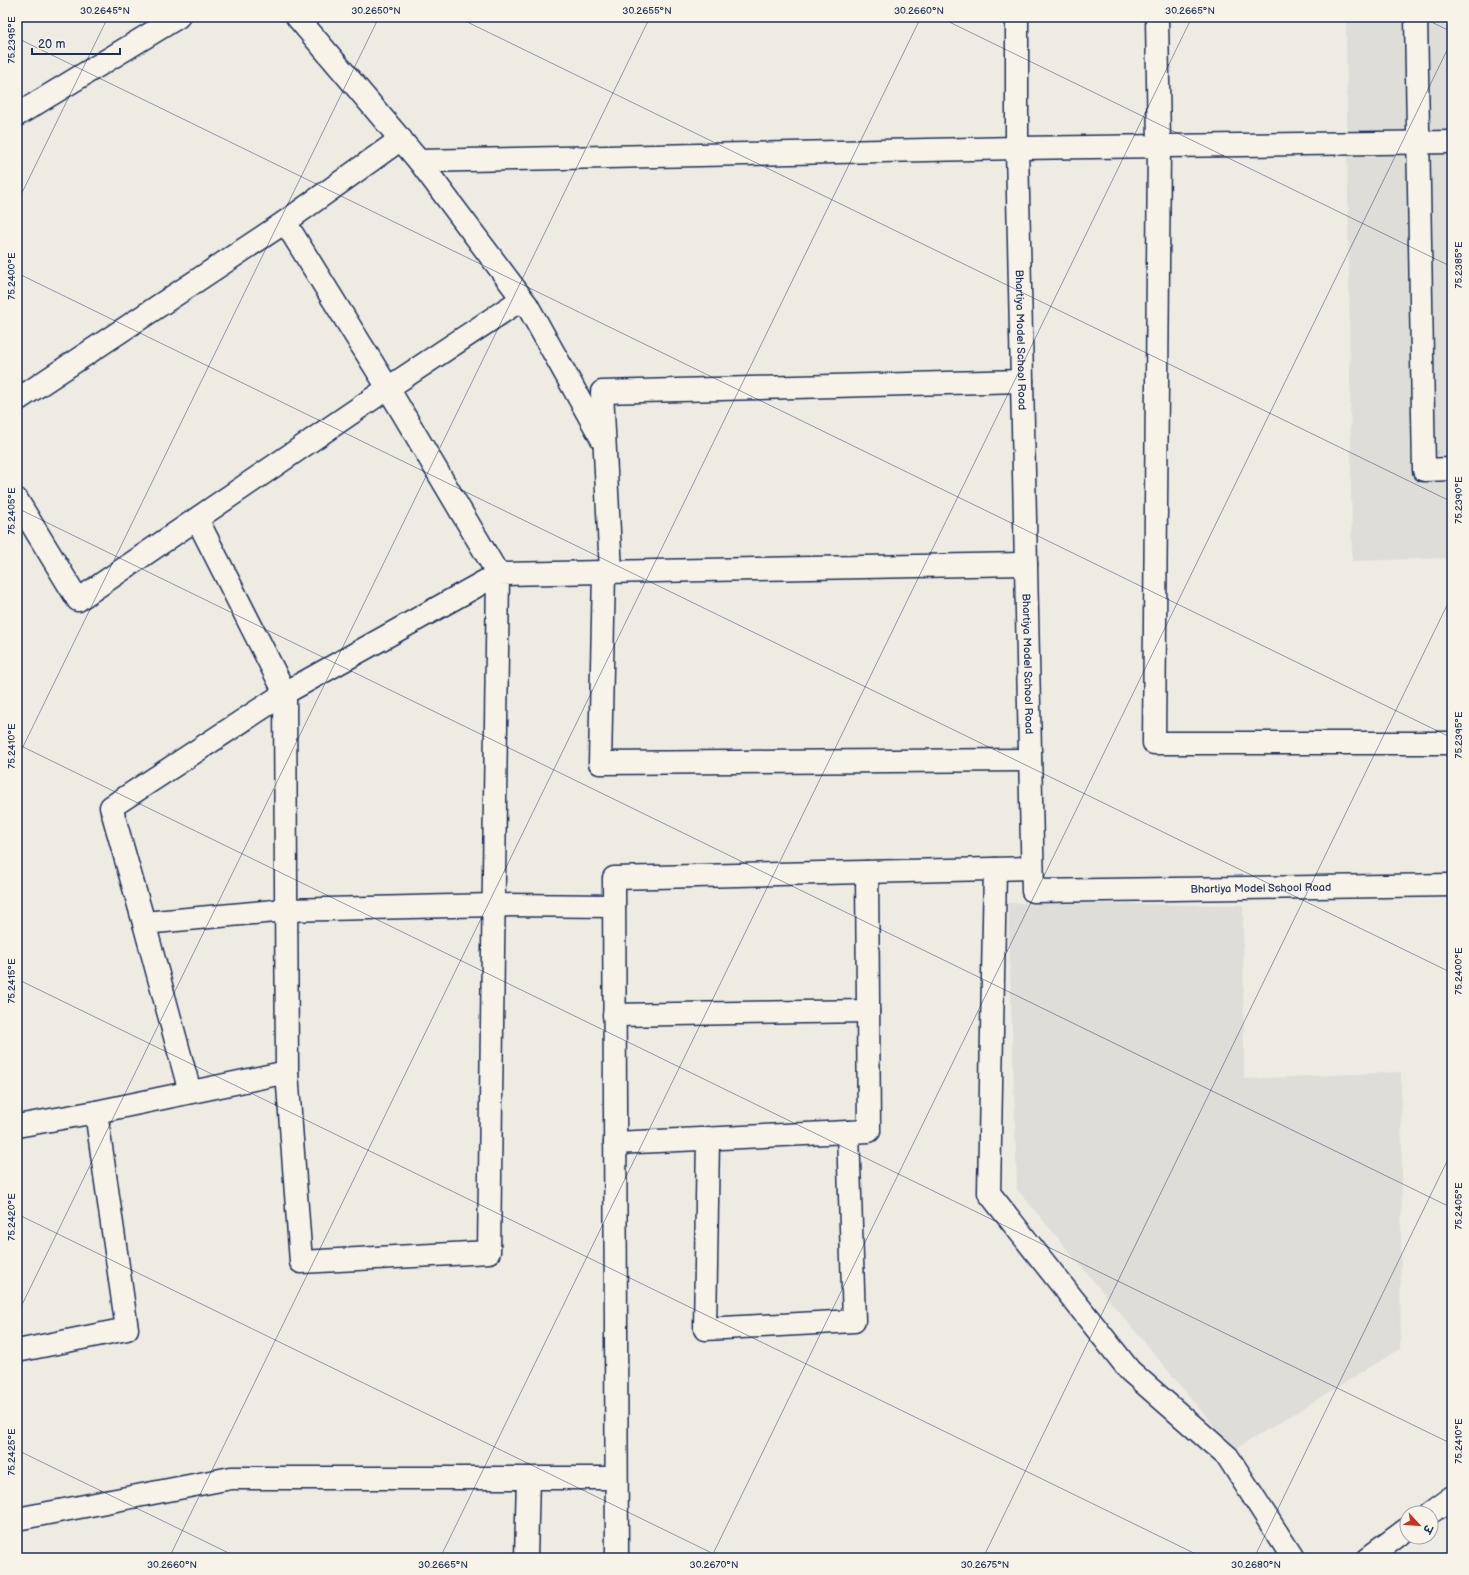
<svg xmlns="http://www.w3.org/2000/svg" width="1469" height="1575" font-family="'Balsamiq Sans','Playpen Sans Deva',sans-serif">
<rect width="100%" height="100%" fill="#eeebe2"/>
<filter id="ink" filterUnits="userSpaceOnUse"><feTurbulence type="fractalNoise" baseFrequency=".025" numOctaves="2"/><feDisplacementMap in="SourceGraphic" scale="8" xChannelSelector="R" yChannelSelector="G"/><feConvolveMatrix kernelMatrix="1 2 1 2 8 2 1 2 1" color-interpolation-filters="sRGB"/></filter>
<g filter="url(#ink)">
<g fill="#deddd8">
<path d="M 1346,17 L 1452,17 L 1452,558 L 1352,561 Z"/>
<path d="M 1008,903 L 1243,905 L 1244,1079 L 1401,1072 L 1402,1172 L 1400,1349 L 1234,1450 L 1017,1189 Z"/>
</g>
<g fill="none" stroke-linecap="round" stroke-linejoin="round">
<defs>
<g id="minor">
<path d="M 297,17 L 419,161 L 527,305 L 603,441"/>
<path id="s1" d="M 1017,17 L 1017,148 L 1033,891 L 1452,885"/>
<path d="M 1157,17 L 1159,146 L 1154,743 L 1452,743"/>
<path d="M 1416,17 L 1424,470 L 1452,469"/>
<path d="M 17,115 L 178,17"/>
<path d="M 419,161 L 1017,148 L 1452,142"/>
<path d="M 285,222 L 388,388 L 498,574 L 285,693 L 287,1072 L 301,1262 L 489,1252 L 498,574 L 1026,564"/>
<path d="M 17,400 L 285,222 L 401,139"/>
<path d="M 17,500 L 78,600 L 388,388 L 522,299"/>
<path d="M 604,572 L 600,763 L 1030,760"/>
<path d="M 611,572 L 602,392 L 1022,381"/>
<path d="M 995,869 L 989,1193 L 1130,1371 L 1228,1457 L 1293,1558"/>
<path d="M 144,923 L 111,807 L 285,693 L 197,519"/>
<path d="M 614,1015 L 868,1011"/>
<path d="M 190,1092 L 144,923 L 286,910 L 493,905 L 614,906"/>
<path d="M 17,1126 L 96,1112 L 287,1072"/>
<path d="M 708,1138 L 705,1329 L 854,1321 L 848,1132"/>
<path d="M 615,1143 L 869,1131 L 867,872"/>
<path d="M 17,1351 L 127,1329 L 96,1112"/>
<path d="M 1430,1513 L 1452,1497"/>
<path d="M 17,1519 L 231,1478 L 616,1478"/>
<path d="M 526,1558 L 528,1478"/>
<path d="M 617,1558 L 614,878 L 1032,868"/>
<path d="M 1368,1558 L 1407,1529"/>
</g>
</defs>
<use href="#minor" stroke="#1b2f5e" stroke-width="25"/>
<use href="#minor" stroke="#f7f3e8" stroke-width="22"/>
</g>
</g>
<path fill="none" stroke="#1b2f5e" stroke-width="1" stroke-opacity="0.45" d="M 457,17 L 1452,502M 939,17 L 1452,267M 1421,17 L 1452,32M 17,38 L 1452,738M 17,203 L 108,17M 17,273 L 1452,973M 17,508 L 1452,1208M 17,744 L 1452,1444M 17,759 L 379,17M 17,979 L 1204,1558M 17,1214 L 722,1558M 17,1315 L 650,17M 17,1450 L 239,1558M 169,1558 L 921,17M 440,1558 L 1192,17M 711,1558 L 1452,40M 983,1558 L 1452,595M 1254,1558 L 1452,1151"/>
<g text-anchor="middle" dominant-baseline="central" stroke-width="3" stroke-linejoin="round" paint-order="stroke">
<g font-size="11" fill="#1b2f5e" stroke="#f7f3e8">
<text stroke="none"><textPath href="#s1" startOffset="323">Bhartiya Model School Road</textPath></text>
<text stroke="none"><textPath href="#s1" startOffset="647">Bhartiya Model School Road</textPath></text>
<text stroke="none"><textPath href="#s1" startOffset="1102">Bhartiya Model School Road</textPath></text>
</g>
</g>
<rect width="1469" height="1575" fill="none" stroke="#f7f3e8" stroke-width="44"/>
<g transform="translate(1419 1525) rotate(116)"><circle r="19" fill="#f7f3e8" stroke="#9fa5b1"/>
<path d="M0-3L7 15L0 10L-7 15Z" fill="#c8321e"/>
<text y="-6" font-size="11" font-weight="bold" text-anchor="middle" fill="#1b2f5e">उ</text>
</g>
<path d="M32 48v6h88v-6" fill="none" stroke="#1b2f5e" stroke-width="2"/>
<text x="38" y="48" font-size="12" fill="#1b2f5e" stroke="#f7f3e8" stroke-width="3" paint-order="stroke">20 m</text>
<rect x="22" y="22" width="1425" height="1531" fill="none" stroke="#1b2f5e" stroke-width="1.5"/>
<g font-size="10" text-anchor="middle" fill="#1b2f5e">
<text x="105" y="14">30.2645°N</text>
<text x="376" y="14">30.2650°N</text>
<text x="647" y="14">30.2655°N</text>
<text x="919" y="14">30.2660°N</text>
<text x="1190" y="14">30.2665°N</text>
<text transform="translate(11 40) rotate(-90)" y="4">75.2395°E</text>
<text transform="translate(1458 265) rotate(-90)" y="4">75.2385°E</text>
<text transform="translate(11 276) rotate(-90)" y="4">75.2400°E</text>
<text transform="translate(1458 500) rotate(-90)" y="4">75.2390°E</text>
<text transform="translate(11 511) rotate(-90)" y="4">75.2405°E</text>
<text transform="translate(1458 735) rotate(-90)" y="4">75.2395°E</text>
<text transform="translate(11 746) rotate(-90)" y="4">75.2410°E</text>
<text transform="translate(1458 971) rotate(-90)" y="4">75.2400°E</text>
<text transform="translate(11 981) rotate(-90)" y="4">75.2415°E</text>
<text transform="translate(1458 1206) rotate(-90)" y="4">75.2405°E</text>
<text transform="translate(11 1217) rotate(-90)" y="4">75.2420°E</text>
<text transform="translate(1458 1441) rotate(-90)" y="4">75.2410°E</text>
<text transform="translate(11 1452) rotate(-90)" y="4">75.2425°E</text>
<text x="172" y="1568">30.2660°N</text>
<text x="443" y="1568">30.2665°N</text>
<text x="714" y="1568">30.2670°N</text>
<text x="985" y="1568">30.2675°N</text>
<text x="1256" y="1568">30.2680°N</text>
</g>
</svg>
